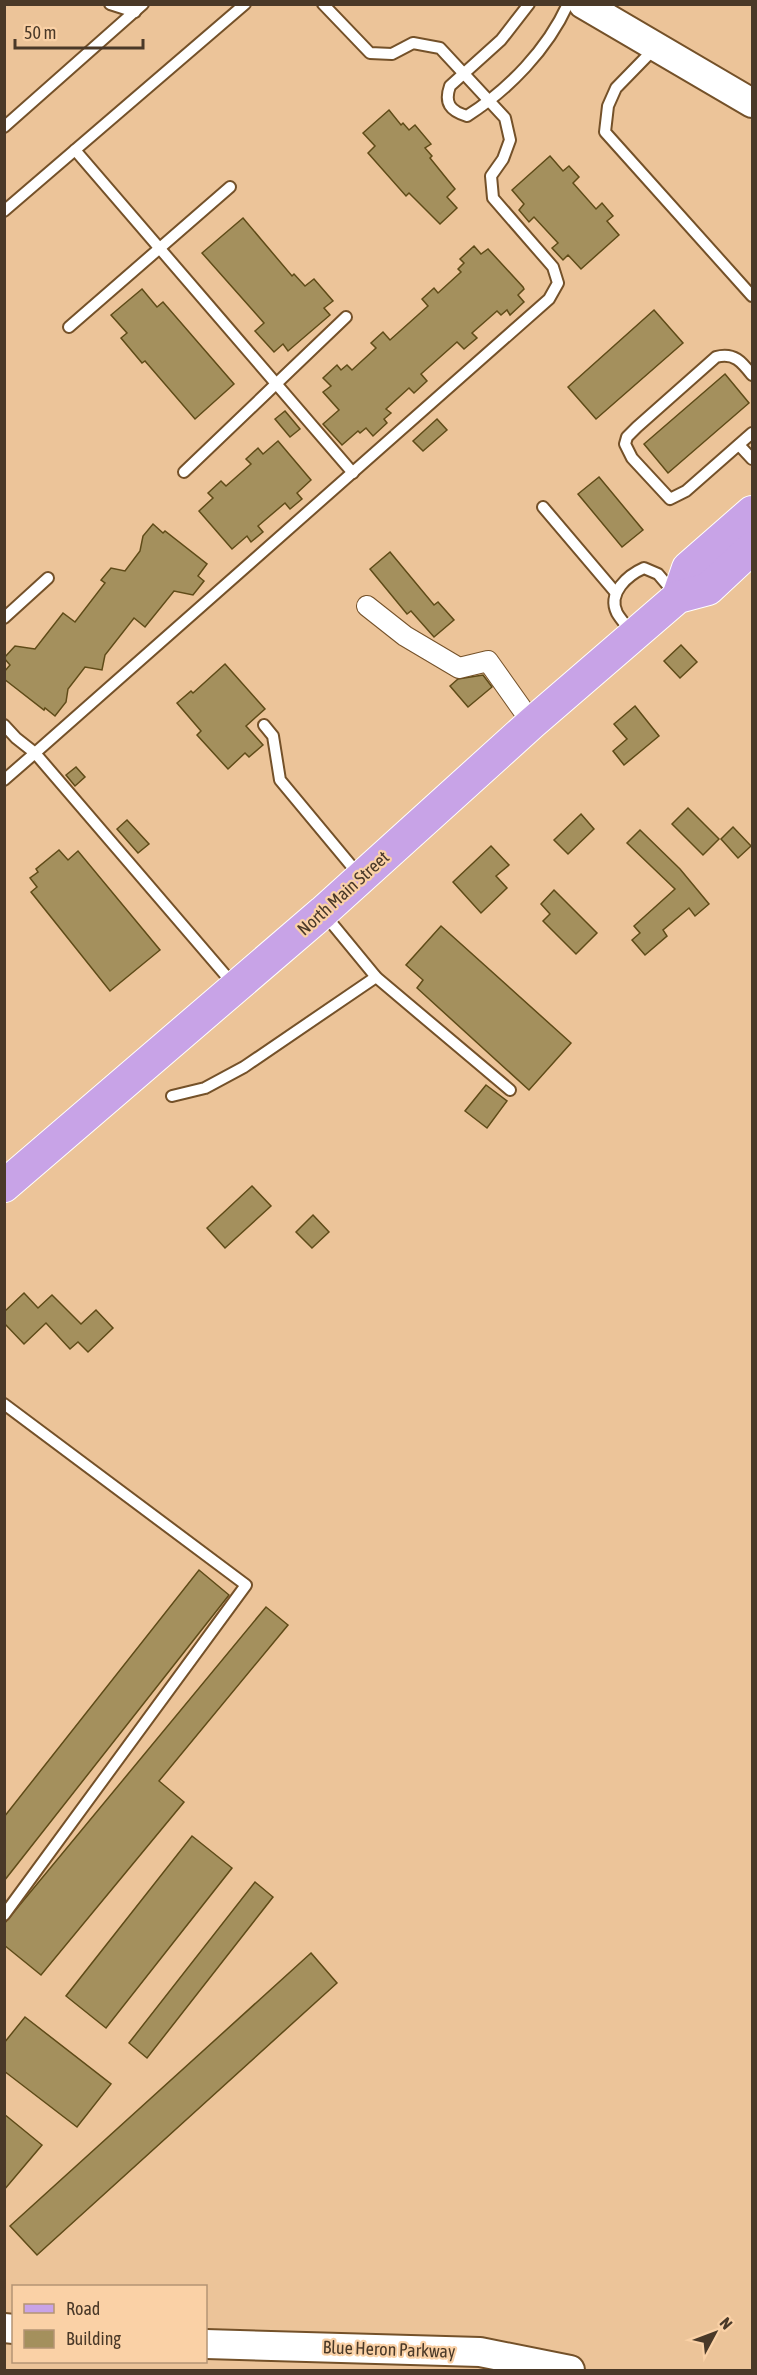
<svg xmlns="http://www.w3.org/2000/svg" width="757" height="2375" font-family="'Asap Condensed',sans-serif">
<rect width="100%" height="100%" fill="#ecc499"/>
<g fill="#a4905d" stroke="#5f4b18" stroke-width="1.5">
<path d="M 389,110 L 401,125 L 403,123 L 409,130 L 415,125 L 431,144 L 425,148 L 432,156 L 430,158 L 455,189 L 447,197 L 457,208 L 440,224 L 409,193 L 406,196 L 368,153 L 375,146 L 363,133 Z"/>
<path d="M 550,156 L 563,171 L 569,166 L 579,177 L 573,183 L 596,209 L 602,203 L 613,216 L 607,221 L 619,235 L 581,269 L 568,255 L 563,260 L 552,248 L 558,243 L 534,217 L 529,222 L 519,210 L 524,204 L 512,190 Z"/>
<path d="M 243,218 L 292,276 L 294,274 L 305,286 L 314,279 L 333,301 L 324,308 L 330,315 L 288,351 L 283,344 L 274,352 L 255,331 L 264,323 L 202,253 Z"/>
<path d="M 474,246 L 481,254 L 488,249 L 523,287 L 524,289 L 518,295 L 524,302 L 510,315 L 507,310 L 501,315 L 497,311 L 472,333 L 477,338 L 464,349 L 457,342 L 421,374 L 427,381 L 414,393 L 409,388 L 386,409 L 391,413 L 384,419 L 387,423 L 373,436 L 366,428 L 360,433 L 358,431 L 342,445 L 323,424 L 339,410 L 323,392 L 331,386 L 323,378 L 337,365 L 341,370 L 347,365 L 352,370 L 376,348 L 371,343 L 383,332 L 390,340 L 428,306 L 422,299 L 434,288 L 438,293 L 461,272 L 458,269 L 464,263 L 460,259 Z"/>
<path d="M 142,289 L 157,307 L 163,302 L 234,384 L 195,419 L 145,361 L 142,363 L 121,338 L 127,333 L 111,315 Z"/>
<path d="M 654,310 L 683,343 L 596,419 L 568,387 Z"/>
<path d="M 725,374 L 749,403 L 668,473 L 644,444 Z"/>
<path d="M 285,411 L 300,429 L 290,437 L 275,419 Z"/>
<path d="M 437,419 L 447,430 L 423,451 L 413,441 Z"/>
<path d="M 278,441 L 311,480 L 297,493 L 302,499 L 290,509 L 285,503 L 258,526 L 263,532 L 251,542 L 247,536 L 232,549 L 199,511 L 213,498 L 208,493 L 221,481 L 226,486 L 251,464 L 246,459 L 258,448 L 263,454 Z"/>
<path d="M 599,477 L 643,530 L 622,547 L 578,494 Z"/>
<path d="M 153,524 L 163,533 L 165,531 L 207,564 L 198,576 L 204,581 L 193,595 L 174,591 L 145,627 L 134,618 L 105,655 L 102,670 L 85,667 L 68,689 L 66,702 L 55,716 L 45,708 L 44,710 L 4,679 L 4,672 L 10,665 L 4,658 L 15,646 L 35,649 L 63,613 L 75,622 L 105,583 L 101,580 L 111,568 L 125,571 L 140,551 L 143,536 Z"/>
<path d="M 390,552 L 434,605 L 438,602 L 454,620 L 434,637 L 411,611 L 407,614 L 370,569 Z"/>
<path d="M 681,645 L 697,662 L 680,678 L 664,661 Z"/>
<path d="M 225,664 L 265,709 L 246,726 L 263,745 L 249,757 L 245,753 L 228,769 L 197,735 L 201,731 L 177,703 L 191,691 L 193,693 Z"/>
<path d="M 483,675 L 492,687 L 468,707 L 450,686 L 458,679 Z"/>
<path d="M 635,706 L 659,736 L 624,765 L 613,751 L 627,739 L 614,724 Z"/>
<path d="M 76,767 L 85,777 L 75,786 L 66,775 Z"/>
<path d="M 688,808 L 719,839 L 703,855 L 672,824 Z"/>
<path d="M 581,814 L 594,829 L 568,854 L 554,840 Z"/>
<path d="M 127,820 L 149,844 L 138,853 L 117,829 Z"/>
<path d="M 733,827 L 751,846 L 738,858 L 721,839 Z"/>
<path d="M 640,830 L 680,869 L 709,904 L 695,916 L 689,908 L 663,930 L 667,936 L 645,955 L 632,940 L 640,933 L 634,926 L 675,889 L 627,843 Z"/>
<path d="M 491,846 L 509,865 L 496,876 L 507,888 L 481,913 L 453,882 Z"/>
<path d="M 59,850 L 68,860 L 78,851 L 160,950 L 110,991 L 31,892 L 37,887 L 30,878 L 38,872 L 36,869 Z"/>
<path d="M 554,890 L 597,933 L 576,954 L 543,921 L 550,914 L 541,904 Z"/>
<path d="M 441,926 L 571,1043 L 529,1090 L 417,988 L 423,980 L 406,965 Z"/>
<path d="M 486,1085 L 507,1101 L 487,1128 L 465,1111 Z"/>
<path d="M 252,1186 L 271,1206 L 225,1248 L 207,1228 Z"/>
<path d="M 313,1215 L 329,1232 L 312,1248 L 296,1232 Z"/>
<path d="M 24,1293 L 38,1308 L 52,1295 L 81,1324 L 96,1310 L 113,1328 L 88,1352 L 78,1342 L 70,1349 L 46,1323 L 24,1344 L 4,1323 L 4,1312 Z"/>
<path d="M 199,1570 L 229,1595 L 4,1881 L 4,1817 Z"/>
<path d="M 266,1607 L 288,1625 L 159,1781 L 184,1802 L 41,1975 L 4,1945 L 4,1924 Z"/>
<path d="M 192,1836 L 232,1868 L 106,2028 L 66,1996 Z"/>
<path d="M 255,1882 L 273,1897 L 147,2058 L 129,2043 Z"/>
<path d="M 311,1953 L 337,1983 L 37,2255 L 10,2226 Z"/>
<path d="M 25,2017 L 111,2084 L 77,2127 L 4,2071 L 4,2043 Z"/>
<path d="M 4,2114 L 42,2145 L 4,2190 Z"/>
</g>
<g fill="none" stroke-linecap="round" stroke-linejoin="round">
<defs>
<g id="lane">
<path d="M 110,4 L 135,12"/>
<path d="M 529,4 L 501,40 L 450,86 C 444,103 450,111 467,116 C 509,89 547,50 568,4"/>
<path d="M 654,49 L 616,88 L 608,106 L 605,132 L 752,296"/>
<path d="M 4,127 L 143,4"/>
<path d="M 75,150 L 353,473"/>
<path d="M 4,211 L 245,4"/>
<path d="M 69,327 L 230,187"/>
<path d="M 752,375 C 742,362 734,352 716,357 L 637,427 L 627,437 L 625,444 L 632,458 L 670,499 L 686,491 L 752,433"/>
<path d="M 739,445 L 752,459"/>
<path d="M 184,472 L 346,317"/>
<path d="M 543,507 L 616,593"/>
<path d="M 4,618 L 48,578"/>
<path d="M 632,633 C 627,626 621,620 617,613 C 607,593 628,575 644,568 L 658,574 L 675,594"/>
<path d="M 4,725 L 16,738 L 35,753 L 549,299 L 558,283 L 553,267 L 493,198 L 491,176 L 503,159 L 510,140 L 505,118 L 440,48 L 413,43 L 392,54 L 370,53 L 323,4"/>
<path d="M 264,725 L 273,736 L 280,780 L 359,875"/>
<path d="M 4,780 L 35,753 L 234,985"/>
<path d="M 325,915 L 376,977 L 510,1090"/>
<path d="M 172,1096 L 205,1088 L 244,1067 L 376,977"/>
<path d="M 4,1404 L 246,1585 L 4,1915"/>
</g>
<path id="street" d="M 367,606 L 405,636 L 459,668 L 488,661 L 532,723"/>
<g id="secondary">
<path d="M 583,4 L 752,103"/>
<path d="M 4,2328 L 14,2329"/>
<path d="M 206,2344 L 480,2352 L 570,2370"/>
</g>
<g id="primary">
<path d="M 678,597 L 688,568 L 752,512"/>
<path d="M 4,1186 L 323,912 L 532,723 L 678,597 L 708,589 L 752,548"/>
</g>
</defs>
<use href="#lane" stroke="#745129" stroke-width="14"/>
<use href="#street" stroke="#745129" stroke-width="22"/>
<use href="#secondary" stroke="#745129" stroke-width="32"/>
<use href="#primary" stroke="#fff" stroke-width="34"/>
<use href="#lane" stroke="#fff" stroke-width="10"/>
<use href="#street" stroke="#fff" stroke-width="20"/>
<use href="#secondary" stroke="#fff" stroke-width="28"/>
<use href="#primary" stroke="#c8a3e7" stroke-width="32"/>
</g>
<g text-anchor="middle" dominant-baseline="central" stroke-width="4.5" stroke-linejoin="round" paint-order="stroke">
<g font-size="18" fill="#4a3928" stroke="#fad1a6">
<text transform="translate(343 893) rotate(-42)">North Main Street</text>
<text transform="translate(389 2349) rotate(2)">Blue Heron Parkway</text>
</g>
</g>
<rect width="757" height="2375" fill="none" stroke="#4a3928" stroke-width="12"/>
<rect x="12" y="2285" width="195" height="78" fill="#fad1a6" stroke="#b49474" stroke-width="1.5"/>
<rect x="24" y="2304" width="30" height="9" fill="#c8a3e7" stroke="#b49474" stroke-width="1.5"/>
<text x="66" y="2315" font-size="18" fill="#4a3928">Road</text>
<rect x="24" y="2330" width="30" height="18" fill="#a4905d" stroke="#b49474" stroke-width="1.5"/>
<text x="66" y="2345" font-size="18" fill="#4a3928">Building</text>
<g transform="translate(715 2333) rotate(49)" stroke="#fad1a6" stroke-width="4.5" paint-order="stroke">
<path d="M0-4.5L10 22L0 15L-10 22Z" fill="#4a3928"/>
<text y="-9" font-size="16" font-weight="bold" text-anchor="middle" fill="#4a3928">N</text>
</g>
<path d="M15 39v9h128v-9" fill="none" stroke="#4a3928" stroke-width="3"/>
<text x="24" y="39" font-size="18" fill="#4a3928" stroke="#fad1a6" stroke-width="4.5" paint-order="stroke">50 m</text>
</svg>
